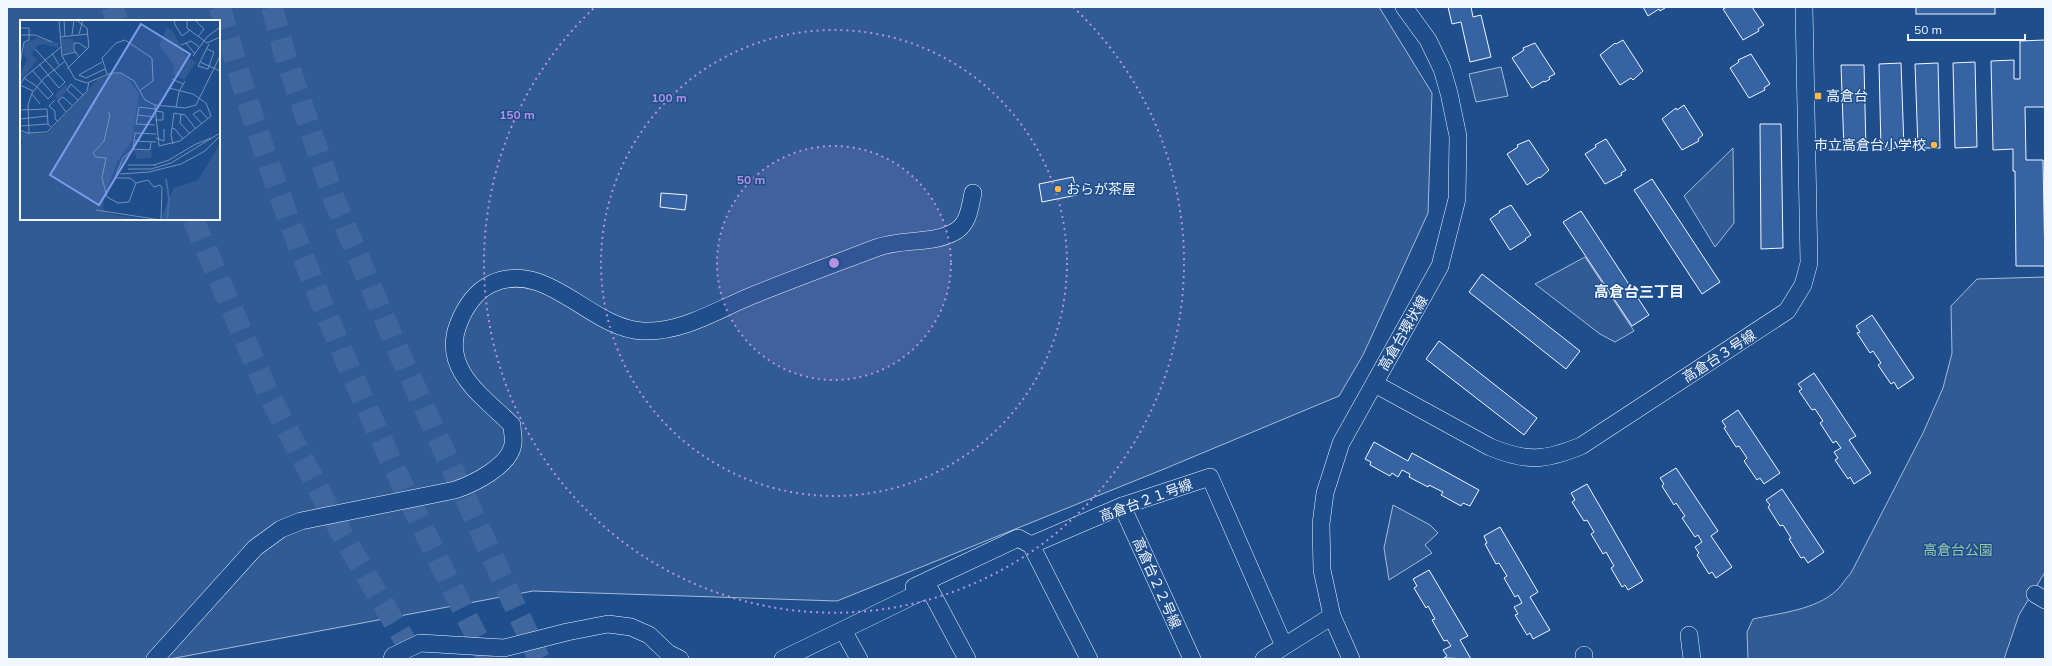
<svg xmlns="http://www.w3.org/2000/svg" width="2052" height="666" font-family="Mulish,'Noto Sans JP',sans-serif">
<rect width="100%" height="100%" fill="#1f4e8c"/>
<g fill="#305b95" stroke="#a8bbd7" fill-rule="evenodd">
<path d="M 7,7 L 1379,7 L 1432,93 L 1428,213 L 1363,355 L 1339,396 L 1164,469 L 837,601 L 533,591 L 170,659 L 7,659 ZM 21,21 L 219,21 L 219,219 L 21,219 Z"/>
<path d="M 1501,67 L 1508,96 L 1476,102 L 1469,74 Z"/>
<path d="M 1733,148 L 1734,223 L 1715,247 L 1684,196 Z"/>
<path d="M 1585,257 L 1634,331 L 1615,342 L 1600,334 L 1535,284 Z"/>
<path d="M 2045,277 L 2045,572 L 2019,615 L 2004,659 L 1748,659 L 1747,632 L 1753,619 C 1780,613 1816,610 1837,590 C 1842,585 1846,578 1851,573 L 1923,433 L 1943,388 L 1952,353 L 1951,306 L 1977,279 Z"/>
<path d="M 1393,505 L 1430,525 L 1438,533 L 1425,545 L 1432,553 L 1389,580 L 1384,548 Z"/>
</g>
<g fill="#3563a3" stroke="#f2f6ff">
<path d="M 1448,7 L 1471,7 L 1473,17 L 1481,15 L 1491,57 L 1470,62 L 1461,22 L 1452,24 Z"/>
<path d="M 1643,7 L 1665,7 L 1665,8 L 1660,11 L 1659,9 L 1648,16 Z"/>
<path d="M 1727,7 L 1752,7 L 1764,25 L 1758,29 L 1759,31 L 1743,40 L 1723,9 Z"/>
<rect x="1916" y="7" width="79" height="7"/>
<path d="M 1623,40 L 1643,71 L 1633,80 L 1631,78 L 1620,85 L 1600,55 L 1615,43 L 1616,44 Z"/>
<path d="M 2045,40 L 2045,107 L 2025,107 L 2026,160 L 2043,160 L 2045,266 L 2016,266 L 2015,171 L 2013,171 L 2013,149 L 1993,150 L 1991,61 L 2014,60 L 2014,79 L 2020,79 L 2020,41 Z"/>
<path d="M 1535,43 L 1555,74 L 1549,77 L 1550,79 L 1545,82 L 1544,81 L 1532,88 L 1512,58 L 1524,50 L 1523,48 Z"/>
<path d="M 1751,54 L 1770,84 L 1764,88 L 1765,90 L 1749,98 L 1730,68 L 1739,62 L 1738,60 Z"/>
<path d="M 1975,62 L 1977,147 L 1955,148 L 1953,63 Z"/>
<path d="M 1901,63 L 1904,148 L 1881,149 L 1879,64 Z"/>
<path d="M 1938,63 L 1940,148 L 1918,148 L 1915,64 Z"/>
<path d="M 1841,65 L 1864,65 L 1866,150 L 1844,150 Z"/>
<path d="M 1684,105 L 1703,135 L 1698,139 L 1699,141 L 1682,150 L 1662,119 L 1676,108 L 1677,110 Z"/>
<path d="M 1760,124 L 1781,124 L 1783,248 L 1761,249 Z"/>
<path d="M 1606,139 L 1626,170 L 1621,173 L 1622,175 L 1605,184 L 1585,154 L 1596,147 L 1595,145 Z"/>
<path d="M 1529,140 L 1549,170 L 1540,178 L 1539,177 L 1527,185 L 1507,154 L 1518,147 L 1517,145 Z"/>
<path d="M 1073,177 L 1077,195 L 1042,202 L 1039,184 Z"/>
<path d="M 1652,179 L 1720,282 L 1702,294 L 1634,190 Z"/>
<path d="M 661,193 L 687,195 L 685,210 L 660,207 Z"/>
<path d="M 1511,205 L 1531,235 L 1525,239 L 1526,240 L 1510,250 L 1490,219 L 1500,212 L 1499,211 Z"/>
<path d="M 1581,211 L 1649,315 L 1632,326 L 1563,222 Z"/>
<path d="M 1482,274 L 1580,351 L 1566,369 L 1469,292 Z"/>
<path d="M 1872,315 L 1914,378 L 1898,389 L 1894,382 L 1891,384 L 1878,365 L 1881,363 L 1873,351 L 1870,353 L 1857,333 L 1860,332 L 1856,326 Z"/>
<path d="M 1439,341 L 1537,418 L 1524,435 L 1426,359 Z"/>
<path d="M 1814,373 L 1856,436 L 1849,440 L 1871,473 L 1854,484 L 1850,477 L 1848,479 L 1835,460 L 1838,458 L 1834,452 L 1841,448 L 1836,441 L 1833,443 L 1820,423 L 1823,421 L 1815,409 L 1812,410 L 1799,391 L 1802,389 L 1798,384 Z"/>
<path d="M 1738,410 L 1780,473 L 1764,484 L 1760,478 L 1757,480 L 1744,461 L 1747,458 L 1739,446 L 1736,447 L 1724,428 L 1726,427 L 1722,421 Z"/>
<path d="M 1374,442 L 1408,461 L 1412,453 L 1479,490 L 1470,506 L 1463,503 L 1461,506 L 1441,495 L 1443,492 L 1429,485 L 1428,487 L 1409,477 L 1410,474 L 1402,470 L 1398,477 L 1392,473 L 1390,476 L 1370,465 L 1371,462 L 1365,459 Z"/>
<path d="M 1676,468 L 1718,531 L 1711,536 L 1732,567 L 1716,578 L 1712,572 L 1709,574 L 1697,555 L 1699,553 L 1695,547 L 1702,542 L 1698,535 L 1695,537 L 1682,518 L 1685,516 L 1676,503 L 1674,505 L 1662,486 L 1664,484 L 1660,478 Z"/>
<path d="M 1587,484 L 1643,581 L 1628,590 L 1625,585 L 1622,587 L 1611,568 L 1614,566 L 1606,552 L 1603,554 L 1591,534 L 1594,532 L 1587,520 L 1584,521 L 1572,502 L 1575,500 L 1571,493 Z"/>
<path d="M 1782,489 L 1824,552 L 1808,563 L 1804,557 L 1801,558 L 1789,539 L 1791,538 L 1783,525 L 1780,526 L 1768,507 L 1770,505 L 1766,500 Z"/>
<path d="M 1500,527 L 1538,592 L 1530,597 L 1550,630 L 1533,639 L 1530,633 L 1527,635 L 1515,615 L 1518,614 L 1514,607 L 1522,603 L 1518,595 L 1515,597 L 1504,578 L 1507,576 L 1499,563 L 1496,564 L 1485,544 L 1487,543 L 1484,536 Z"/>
<path d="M 1429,570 L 1468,636 L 1460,640 L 1471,659 L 1444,658 L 1447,656 L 1443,650 L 1451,646 L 1447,640 L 1444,641 L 1432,620 L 1435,619 L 1428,606 L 1426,608 L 1414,588 L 1417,586 L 1413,579 Z"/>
</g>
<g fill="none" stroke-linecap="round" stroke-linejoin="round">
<g stroke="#3f679d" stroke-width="22" stroke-dasharray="22 11" stroke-linecap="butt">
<path d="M 112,7 L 117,21"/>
<path d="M 220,7 C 281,234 382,450 488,659"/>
<path d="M 272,7 L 285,55 L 335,202 L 397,348 L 539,659"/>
<path d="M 193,219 L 268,393 L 343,536 L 416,659"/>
</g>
<defs>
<g id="minor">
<path d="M 1375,384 L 1490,447 C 1527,462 1544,461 1581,446 L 1787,311 L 1803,285 L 1809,263 L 1804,7"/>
<path d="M 1122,506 L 1192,659"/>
<path d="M 914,587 L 1018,538 L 1031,545"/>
<path d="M 2035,594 L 2045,600"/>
<path d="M 1689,635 L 1692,659"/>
<path d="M 1584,655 L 1584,659"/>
<path d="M 155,659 L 255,548 L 281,529 L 301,521 L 455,490 C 473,484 510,466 513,444 C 514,438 512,431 512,425 C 485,398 441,370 458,325 C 464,309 475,292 491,284 C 547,258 590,329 643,331 C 681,333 717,310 751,296 C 793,279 834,264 876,248 C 901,238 933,245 956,231 C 969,223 970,206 973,193"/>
<path d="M 392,659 L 393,656 L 420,643 L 504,648 L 567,632 L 608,624 L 631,627 L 649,635 L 668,653 L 680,659"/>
<path d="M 783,659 L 843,630"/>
<path d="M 859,659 L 843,630 L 929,588 L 967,659"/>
<path d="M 1089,659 L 1031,545 L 1122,506 L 1210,477 L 1284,646"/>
<path d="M 1264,659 L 1332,616"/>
<path d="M 1351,659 L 1332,616 L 1322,570 L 1321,524 L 1325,493 L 1341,443 L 1440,266 L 1457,199 L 1458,136 L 1449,93 L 1442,69 L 1428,40 L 1404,7"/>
</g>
</defs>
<use href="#minor" stroke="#f2f6ff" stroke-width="18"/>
<use href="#minor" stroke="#1f4e8c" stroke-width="17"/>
</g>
<circle cx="834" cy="263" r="117" fill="#b691df" fill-opacity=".12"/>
<g fill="none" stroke="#b691df" stroke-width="2" stroke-dasharray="2 4">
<circle cx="834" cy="263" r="117"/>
<circle cx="834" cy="263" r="233"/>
<path d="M1073 7A350 350 0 1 1 595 7"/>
</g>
<g fill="#ffb74d" stroke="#1f4e8c" stroke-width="1.5">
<rect x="1814" y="92" width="8" height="8" rx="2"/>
<circle cx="1934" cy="145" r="4"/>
<circle cx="1058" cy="189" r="4"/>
</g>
<g text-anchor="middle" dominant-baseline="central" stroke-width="3" stroke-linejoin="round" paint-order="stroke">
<g font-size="14" fill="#f2f6ff" stroke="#1f4e8c" text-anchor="start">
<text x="1826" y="96">高倉台</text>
<text x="1926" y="145" text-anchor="end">市立高倉台小学校</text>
<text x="1066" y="189">おらが茶屋</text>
</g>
<g font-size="14" fill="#f2f6ff" stroke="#1f4e8c">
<text transform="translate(1403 333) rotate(-60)">高倉台環状線</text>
<text transform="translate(1719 356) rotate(-33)">高倉台３号線</text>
<text transform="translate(1146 500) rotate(-20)">高倉台２１号線</text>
<text transform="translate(1157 583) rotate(66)">高倉台２２号線</text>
</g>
<g font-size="14" fill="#97c8a6" stroke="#1f4e8c">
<text x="1958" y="550">高倉台公園</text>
</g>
<g font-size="15" font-weight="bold" fill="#f2f6ff" stroke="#1f4e8c">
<text x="1639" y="291">高倉台三丁目</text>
</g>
</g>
<g transform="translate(20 20)">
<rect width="200" height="200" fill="#1f4e8c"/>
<path d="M 147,7 L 153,12 L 167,37 L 176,42 L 164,60 L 153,54 L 154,45 L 139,25 ZM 17,18 L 38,23 L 38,28 L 24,24 L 18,25 L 11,34 L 17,40 L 0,63 L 0,53 L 7,41 L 4,34 L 4,23 ZM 41,19 L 53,19 L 53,32 L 43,34 ZM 92,54 L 101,54 L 109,60 L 119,74 L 112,120 L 97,142 L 85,175 L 83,189 L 90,194 L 126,200 L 0,200 L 0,129 L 3,121 L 0,120 L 0,113 L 27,114 L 77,60 ZM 45,65 L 48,68 L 47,71 L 38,81 L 35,75 ZM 200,124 L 200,200 L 140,200 L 154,168 L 178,160 ZM 114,130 L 132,131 L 131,138 L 117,139 Z" fill="#305b95"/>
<path fill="none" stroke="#446ba0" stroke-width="2" d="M 146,159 L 149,179 L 147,200"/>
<path fill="none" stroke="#7391ba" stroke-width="1" d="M 39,0 L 42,36 L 55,59 L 67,63 L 91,53 L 101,53 L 114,61 L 125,80 L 135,85 L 165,88 L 176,85 L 200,36M 44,0 L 45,16M 156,0 L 154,3 L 162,16 L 170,10M 167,0 L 167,8 L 187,23 L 200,17M 175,0 L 184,9 L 178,17M 0,8 L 9,8 L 9,20 L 4,22 L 0,44M 59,14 L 63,0M 0,15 L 15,15 L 32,22M 52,15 L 54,0M 40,17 L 68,14M 166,23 L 175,34M 189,24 L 180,42 L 200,51M 161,25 L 171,21 L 179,27M 15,29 L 45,62 L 39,68 L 19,44M 187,29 L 194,32 L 189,46M 32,33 L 39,45M 43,35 L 56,32M 173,36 L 187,17 L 200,7M 59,37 L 54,30 L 54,23 L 59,23 L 68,29M 82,42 L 59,55 L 66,58 L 85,49M 180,42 L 178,46 L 188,49 L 189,46M 47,49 L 69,27 L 67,8 L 56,0M 87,54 L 82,38 L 96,23 L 105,20 L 132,38 L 133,61 L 119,71M 4,58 L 16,66 L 28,79 L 33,74 L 12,50M 152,59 L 163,64M 13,71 L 0,65 L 5,57 L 41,27M 12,74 L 20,84M 35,80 L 29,86 L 35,91 L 35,99 L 38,101M 58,80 L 47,70 L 51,64 L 63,75M 135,85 L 139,126 L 160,121 L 191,96 L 186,83 L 173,74 L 149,68M 156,87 L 159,72 L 165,61M 135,89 L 119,87 L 116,104 L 135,105M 0,90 L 27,89 L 28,104 L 31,107M 135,91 L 143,92 L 143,100 L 135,100M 46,92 L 38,81 L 43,77 L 52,85M 88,92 L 90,95 L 84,121 L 73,133 L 76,137 L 86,138 L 82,158 L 87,177 L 98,183 L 109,182 L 116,163 L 128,160 L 134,167 L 140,165 L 142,168 L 141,200M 161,94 L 160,103 L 170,114M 117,95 L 135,97M 0,99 L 27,96M 182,104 L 173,94 L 180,90 L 188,99M 0,106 L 28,104M 152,108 L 155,109 L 163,119M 0,110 L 7,113 L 27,112 L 67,71 L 69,62M 9,114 L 8,85 L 12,73 L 24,58 L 44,42M 136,114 L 115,113 L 114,121 L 136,122M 136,118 L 144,121 L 144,109M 114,122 L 113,129 L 130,130 L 131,122M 153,124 L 151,115 L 154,93 L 165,95 L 176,109M 113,129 L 103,138 L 96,155 L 97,158 L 110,158 L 116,163M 108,145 L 136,145M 134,145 L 149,140 L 174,125 L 191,118M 108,149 L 131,149 L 151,143 L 200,113M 100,154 L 129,152 L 161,144 L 185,131 L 200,116M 76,190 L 141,200"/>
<path fill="#7d9aea" fill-opacity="0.15" stroke="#7d9aea" stroke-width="2" d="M 121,4 L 170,34 L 79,185 L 30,155 Z"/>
<rect width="200" height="200" fill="none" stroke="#f2f6ff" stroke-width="2"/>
</g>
<circle cx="834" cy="263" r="6" fill="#b691df" stroke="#1f4e8c" stroke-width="2"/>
<g font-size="12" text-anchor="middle" font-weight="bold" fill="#b691df" stroke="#1f4e8c" stroke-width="3" stroke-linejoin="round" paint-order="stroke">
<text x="669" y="102">100 m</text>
<text x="517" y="119">150 m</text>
<text x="751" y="184">50 m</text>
</g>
<rect width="2052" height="666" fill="none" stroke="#f2f6ff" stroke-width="16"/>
<path d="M1908 34v6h117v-6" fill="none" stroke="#f2f6ff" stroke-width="2"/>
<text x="1914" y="34" font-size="12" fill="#f2f6ff" stroke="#1f4e8c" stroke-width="3" paint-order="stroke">50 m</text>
</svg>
